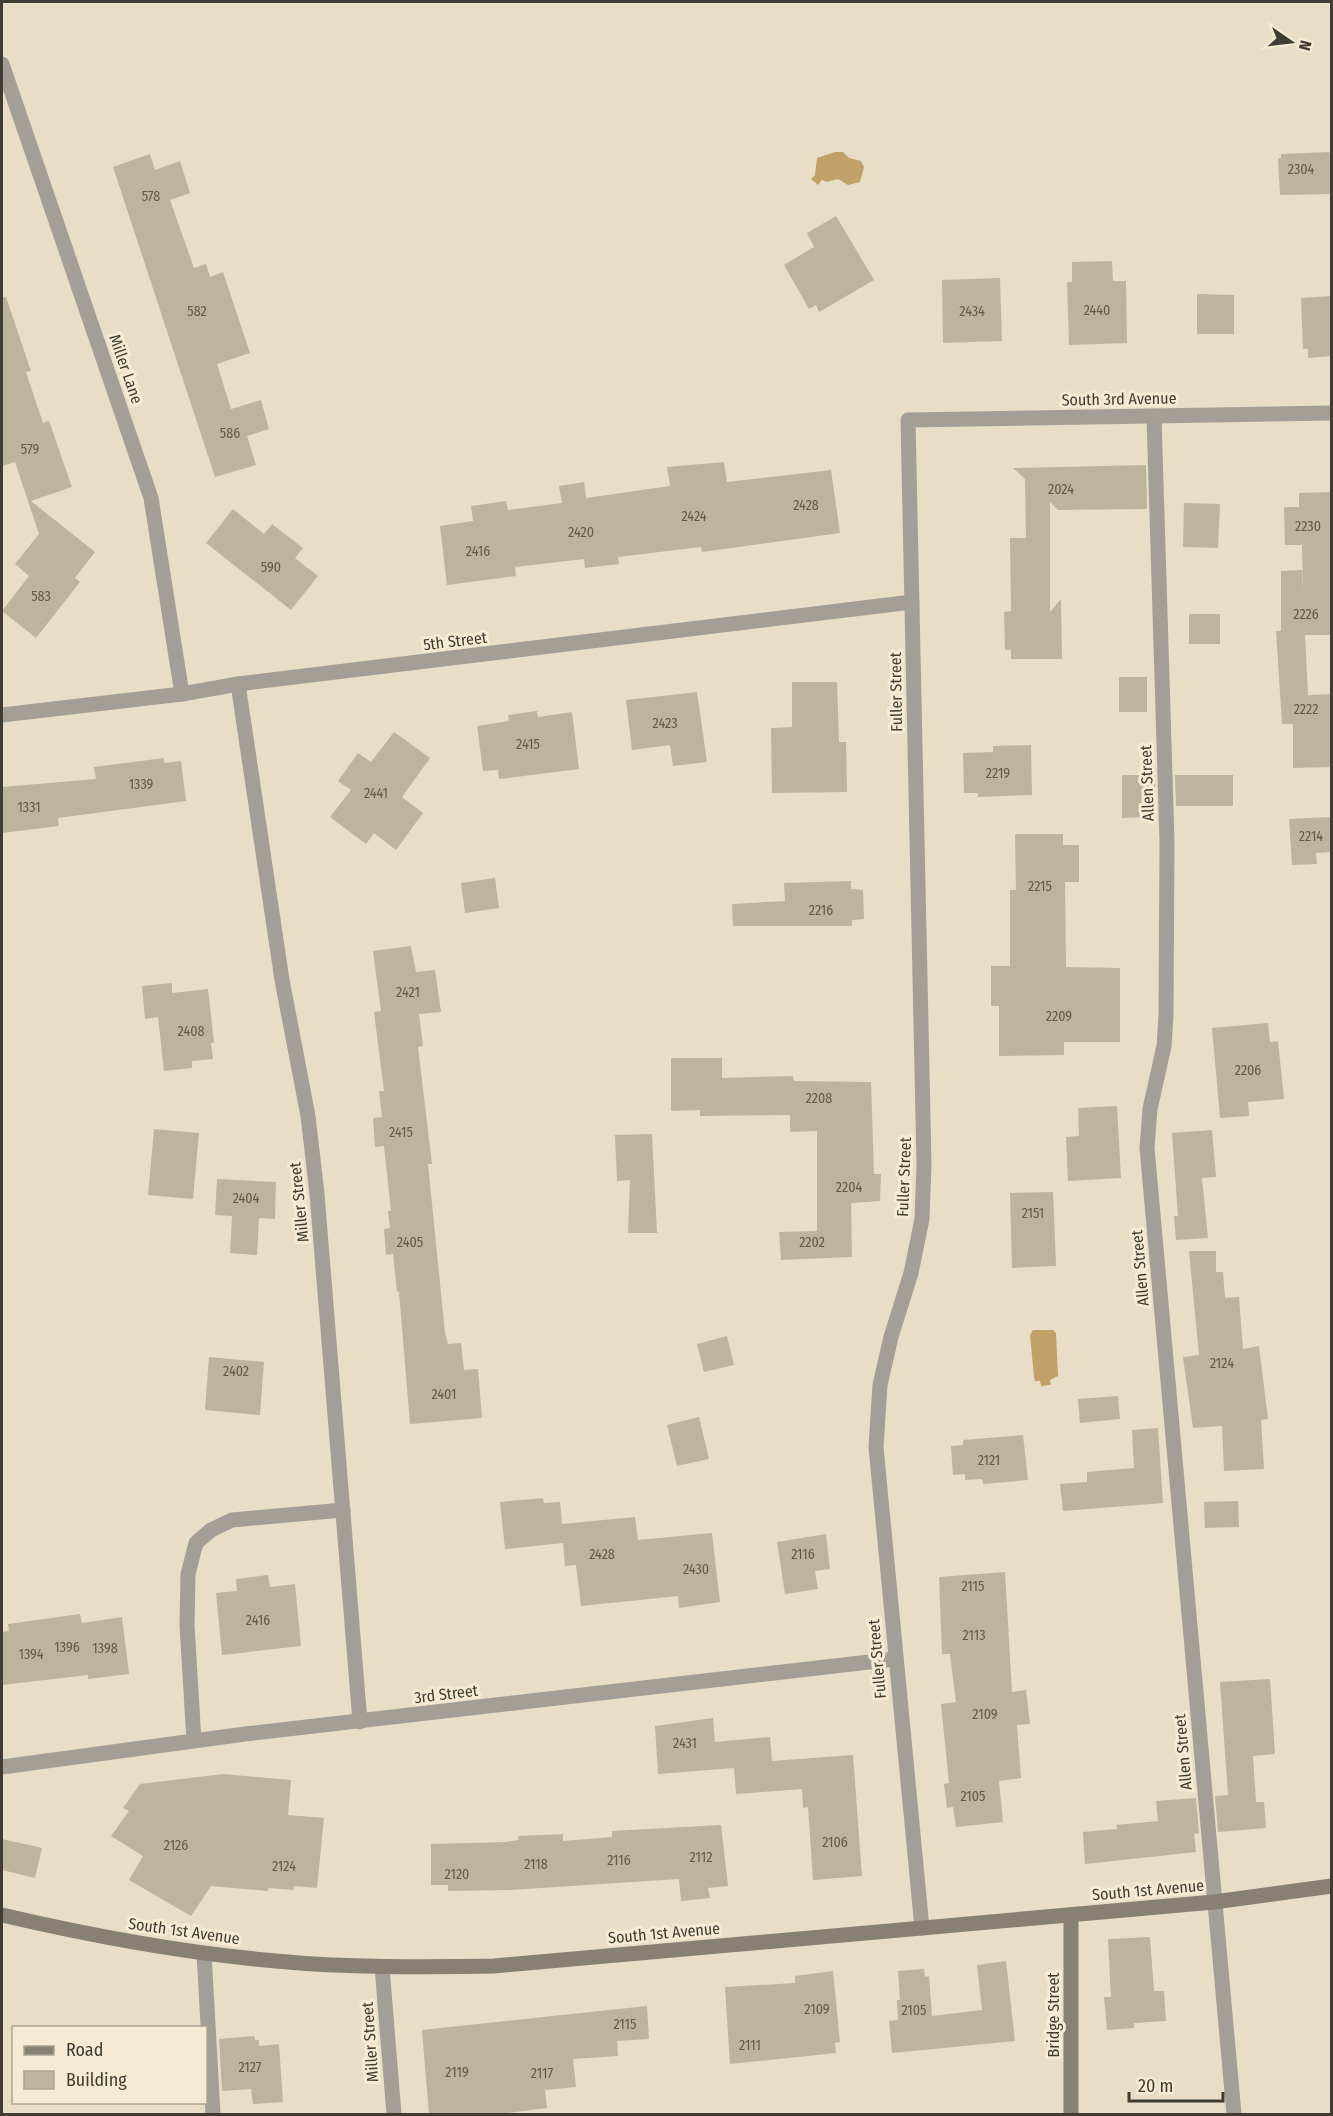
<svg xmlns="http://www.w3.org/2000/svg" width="1333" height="2116" font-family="'Fira Sans Condensed',sans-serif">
<rect width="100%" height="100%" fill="#e9ddc8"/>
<g fill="#c0a167">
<path d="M 835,152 L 843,152 L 849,158 L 861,161 L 864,167 L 860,182 L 848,185 L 838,179 L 827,182 L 822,180 L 818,185 L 811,179 L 815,175 L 817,158 Z"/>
<path d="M 1033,1330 L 1053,1330 L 1056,1333 L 1058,1376 L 1050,1380 L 1051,1385 L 1041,1386 L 1040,1381 L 1035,1381 L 1034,1377 L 1030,1335 Z"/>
</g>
<g fill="#beb39e">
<path d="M 1329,152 L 1332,158 L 1330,194 L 1280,195 L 1278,159 L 1281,158 L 1281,154 Z"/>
<path d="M 150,154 L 155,170 L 180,161 L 190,193 L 170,200 L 194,268 L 206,264 L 210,277 L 223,272 L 250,353 L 217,364 L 231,409 L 261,400 L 269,429 L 247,436 L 256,465 L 215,477 L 113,167 Z"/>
<path d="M 836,216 L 874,280 L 819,312 L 816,305 L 809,309 L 784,265 L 814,247 L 807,233 Z"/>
<path d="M 1112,261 L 1113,281 L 1126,281 L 1127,343 L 1069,345 L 1067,282 L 1072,282 L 1072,262 Z"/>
<path d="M 1000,278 L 1002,341 L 943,343 L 942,280 Z"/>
<path d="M 1197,294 L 1234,295 L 1234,334 L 1197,334 Z"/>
<path d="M 1332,296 L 1332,356 L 1308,358 L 1308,349 L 1303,349 L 1301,298 Z"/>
<path d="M 6,297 L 31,371 L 26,372 L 43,423 L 49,421 L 72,487 L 31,501 L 95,552 L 75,578 L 80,582 L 36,638 L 2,611 L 29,576 L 15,564 L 39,534 L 15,462 L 2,466 L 2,298 Z"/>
<path d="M 724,462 L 727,482 L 831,470 L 840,533 L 702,552 L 701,547 L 618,557 L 619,564 L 585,568 L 584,559 L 515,567 L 516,576 L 447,585 L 440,526 L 473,521 L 471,506 L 506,501 L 508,510 L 562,503 L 559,486 L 584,482 L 586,498 L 670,486 L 667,467 Z"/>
<path d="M 1146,465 L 1147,509 L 1058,510 L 1050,502 L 1050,612 L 1061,599 L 1062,659 L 1011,659 L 1011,650 L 1005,650 L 1004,612 L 1011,611 L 1010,538 L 1026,538 L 1025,479 L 1013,468 Z"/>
<path d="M 1332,492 L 1332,635 L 1305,635 L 1308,695 L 1332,694 L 1332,767 L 1293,768 L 1293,724 L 1282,724 L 1276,631 L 1281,631 L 1281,571 L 1302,570 L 1303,595 L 1302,545 L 1285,545 L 1284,507 L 1299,507 L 1299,493 Z"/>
<path d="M 1184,503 L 1220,504 L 1218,548 L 1183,547 Z"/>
<path d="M 233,509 L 264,534 L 272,524 L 303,548 L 295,558 L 318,576 L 291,610 L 206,543 Z"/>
<rect x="1189" y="614" width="31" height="30"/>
<rect x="1119" y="677" width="28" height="35"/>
<path d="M 792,682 L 837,682 L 839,742 L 846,742 L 847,792 L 772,793 L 771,728 L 792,727 Z"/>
<path d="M 697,692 L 707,762 L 673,766 L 670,745 L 632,750 L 626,700 Z"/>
<path d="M 537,711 L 538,717 L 572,712 L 579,769 L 499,779 L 498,770 L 483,771 L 477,726 L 509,721 L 508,715 Z"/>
<path d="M 394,732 L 430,758 L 402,797 L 423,813 L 396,850 L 374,833 L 366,844 L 330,817 L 351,790 L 338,781 L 358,753 L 371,762 Z"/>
<path d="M 1031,745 L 1032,795 L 978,797 L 978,793 L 964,793 L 963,753 L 993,752 L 993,746 Z"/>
<path d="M 164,758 L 164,763 L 181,761 L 186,801 L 58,818 L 59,826 L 2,833 L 2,787 L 96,779 L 94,767 Z"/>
<path d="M 1122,775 L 1155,775 L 1155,817 L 1122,818 Z"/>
<path d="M 1175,775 L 1233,775 L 1233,806 L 1176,806 Z"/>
<path d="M 1332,817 L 1332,852 L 1316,853 L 1317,864 L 1292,865 L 1289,819 Z"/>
<path d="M 1015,834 L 1063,834 L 1063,845 L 1079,845 L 1079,882 L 1065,882 L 1066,967 L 1120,968 L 1120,1042 L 1064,1042 L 1064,1055 L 999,1056 L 999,1006 L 991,1006 L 991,966 L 1010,966 L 1010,890 L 1016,890 Z"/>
<path d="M 495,878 L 499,908 L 465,913 L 461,883 Z"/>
<path d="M 851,881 L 851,889 L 863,890 L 864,919 L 852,920 L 852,926 L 733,926 L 732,904 L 785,901 L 784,883 Z"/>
<path d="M 411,946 L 416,972 L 435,970 L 441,1012 L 419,1014 L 423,1046 L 418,1047 L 432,1164 L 428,1164 L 445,1333 L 448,1344 L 461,1343 L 464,1370 L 478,1369 L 482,1418 L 410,1424 L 399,1291 L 397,1292 L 393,1254 L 386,1255 L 384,1229 L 390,1228 L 388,1211 L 391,1211 L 384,1146 L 375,1147 L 373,1118 L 382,1117 L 379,1091 L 384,1091 L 374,1012 L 381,1011 L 373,951 Z"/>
<path d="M 172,983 L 172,993 L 208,989 L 214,1043 L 211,1043 L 213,1059 L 192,1061 L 192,1068 L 164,1071 L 158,1017 L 145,1019 L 142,986 Z"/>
<path d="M 1268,1023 L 1270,1042 L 1278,1041 L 1284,1099 L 1248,1102 L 1249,1116 L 1220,1118 L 1212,1028 Z"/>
<path d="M 671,1058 L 722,1058 L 722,1078 L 793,1076 L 794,1081 L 871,1082 L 874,1174 L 881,1174 L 880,1201 L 851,1203 L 852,1257 L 781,1260 L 779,1232 L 817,1231 L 817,1131 L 790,1132 L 790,1115 L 700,1116 L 700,1110 L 671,1111 Z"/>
<path d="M 1117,1106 L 1121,1178 L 1068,1181 L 1066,1137 L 1079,1136 L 1078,1108 Z"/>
<path d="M 154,1129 L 199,1133 L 193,1199 L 148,1195 Z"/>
<path d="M 1212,1130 L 1216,1177 L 1202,1178 L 1208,1238 L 1176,1240 L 1174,1216 L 1178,1216 L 1172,1133 Z"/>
<path d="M 652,1134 L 657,1233 L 628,1233 L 630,1180 L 617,1181 L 615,1135 Z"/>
<path d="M 217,1179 L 276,1182 L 275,1219 L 259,1218 L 257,1255 L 230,1253 L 232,1216 L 215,1215 Z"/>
<path d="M 1053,1192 L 1056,1266 L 1012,1268 L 1010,1193 Z"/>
<path d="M 1189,1251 L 1216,1251 L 1216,1272 L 1223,1272 L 1225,1298 L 1239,1297 L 1243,1349 L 1259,1346 L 1268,1419 L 1261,1420 L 1264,1469 L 1224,1471 L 1222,1426 L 1193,1428 L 1183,1357 L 1199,1355 Z"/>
<path d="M 727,1336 L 734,1365 L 704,1372 L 697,1344 Z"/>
<path d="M 209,1357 L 264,1362 L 260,1415 L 205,1410 Z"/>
<path d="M 1118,1396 L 1120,1419 L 1080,1423 L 1078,1399 Z"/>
<path d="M 699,1417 L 709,1459 L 677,1466 L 667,1425 Z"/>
<path d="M 1158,1428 L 1163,1503 L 1063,1511 L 1060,1484 L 1087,1482 L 1087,1472 L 1134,1468 L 1132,1430 Z"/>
<path d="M 1023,1435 L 1028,1480 L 983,1484 L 982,1479 L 965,1480 L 965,1474 L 953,1475 L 951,1446 L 963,1445 L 963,1440 Z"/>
<path d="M 543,1498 L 544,1503 L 560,1502 L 562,1524 L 635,1517 L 638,1540 L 712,1533 L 720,1602 L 679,1608 L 678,1596 L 581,1606 L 576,1565 L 565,1566 L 563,1543 L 505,1549 L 500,1502 Z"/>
<path d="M 1238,1501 L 1239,1527 L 1205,1528 L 1204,1502 Z"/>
<path d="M 826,1534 L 830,1569 L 815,1571 L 818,1589 L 785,1594 L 777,1542 Z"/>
<path d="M 1005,1572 L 1012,1692 L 1026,1690 L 1030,1724 L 1017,1725 L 1021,1778 L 999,1781 L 1003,1822 L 956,1827 L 953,1807 L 947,1808 L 944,1784 L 949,1783 L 941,1704 L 956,1702 L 950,1654 L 942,1654 L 939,1577 Z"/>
<path d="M 268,1575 L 270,1587 L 295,1584 L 301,1646 L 222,1655 L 216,1593 L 237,1591 L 236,1579 Z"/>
<path d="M 80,1614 L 82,1623 L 122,1617 L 129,1674 L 88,1679 L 88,1675 L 2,1685 L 2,1632 L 9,1631 L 8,1624 Z"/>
<path d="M 1270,1679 L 1275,1754 L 1253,1756 L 1256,1802 L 1264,1802 L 1266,1828 L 1218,1832 L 1215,1796 L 1228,1795 L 1220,1682 Z"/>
<path d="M 713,1718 L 715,1742 L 770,1737 L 772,1761 L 853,1755 L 862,1876 L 813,1880 L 808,1807 L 803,1808 L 802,1789 L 736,1794 L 734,1768 L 658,1774 L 655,1726 Z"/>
<path d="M 223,1774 L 291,1780 L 288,1815 L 324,1818 L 317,1888 L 294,1886 L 293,1890 L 268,1888 L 268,1891 L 211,1886 L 191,1916 L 129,1880 L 143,1856 L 111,1836 L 129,1811 L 123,1808 L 140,1784 Z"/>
<path d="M 1196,1798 L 1199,1833 L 1194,1834 L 1196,1852 L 1085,1864 L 1083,1832 L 1117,1829 L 1116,1825 L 1158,1821 L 1156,1801 Z"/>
<path d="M 721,1825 L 728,1886 L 708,1888 L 710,1898 L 681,1901 L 679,1879 L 510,1890 L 448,1891 L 448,1885 L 431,1885 L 431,1844 L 507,1842 L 518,1840 L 518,1836 L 563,1834 L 563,1841 L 612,1837 L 612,1831 Z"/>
<path d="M 2,1839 L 42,1848 L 35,1878 L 2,1870 Z"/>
<path d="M 1150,1937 L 1154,1991 L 1164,1991 L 1166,2021 L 1134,2023 L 1134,2028 L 1107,2030 L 1104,1997 L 1111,1997 L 1108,1939 Z"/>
<path d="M 1006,1961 L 1015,2041 L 892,2053 L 889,2021 L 898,2020 L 897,2000 L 900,2000 L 898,1971 L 924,1969 L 925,1977 L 929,1976 L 932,2016 L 982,2010 L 977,1965 Z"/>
<path d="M 833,1971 L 840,2042 L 835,2043 L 836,2053 L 730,2064 L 725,1987 L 795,1983 L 795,1976 Z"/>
<path d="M 647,2006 L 649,2039 L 617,2041 L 618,2056 L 573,2059 L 576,2087 L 545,2090 L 547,2108 L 491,2115 L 429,2115 L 422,2030 Z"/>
<path d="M 254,2036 L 255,2040 L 259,2040 L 259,2046 L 279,2044 L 283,2102 L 253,2104 L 251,2089 L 222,2091 L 219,2039 Z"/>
</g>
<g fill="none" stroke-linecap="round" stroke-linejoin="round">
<g stroke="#a49f96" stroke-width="15">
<path d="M 1154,417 L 1167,841 L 1166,1016 L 1164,1046 L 1150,1109 L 1147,1148 L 1234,2114"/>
<path d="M 194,1741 L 187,1625 L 188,1574 L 196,1543 L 211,1530 L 232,1520 L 343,1510"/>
<path d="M 204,1953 L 213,2114"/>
</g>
<g stroke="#a49f96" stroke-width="15">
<path d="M 2,64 L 151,498 L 182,694"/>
<path d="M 238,684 L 282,980 L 308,1116 L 317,1194 L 360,1722"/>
<path d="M 2,715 L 182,694 L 238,684 L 912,602"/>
<path d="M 2,1767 L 245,1734 L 895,1659"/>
<path d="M 922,1928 L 876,1447 L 880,1385 L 891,1337 L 911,1273 L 922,1219 L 924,1164 L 908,420 L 1332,413"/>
<path d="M 382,1967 L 394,2114"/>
</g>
<g stroke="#878073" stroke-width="15">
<path d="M 2,1915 C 92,1936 183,1953 276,1961 C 348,1968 421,1967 494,1966 L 1214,1902 L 1332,1886"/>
<path d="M 1071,1915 L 1071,2114"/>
</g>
</g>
<g text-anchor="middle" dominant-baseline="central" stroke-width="6" stroke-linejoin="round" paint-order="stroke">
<g font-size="14" fill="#605a4e">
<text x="1301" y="169">2304</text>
<text x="151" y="196">578</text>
<text x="1097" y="310">2440</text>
<text x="197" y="311">582</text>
<text x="972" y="311">2434</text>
<text x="230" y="433">586</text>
<text x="30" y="449">579</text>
<text x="1061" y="489">2024</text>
<text x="806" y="505">2428</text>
<text x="694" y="516">2424</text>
<text x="1308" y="526">2230</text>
<text x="581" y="532">2420</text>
<text x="478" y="551">2416</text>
<text x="271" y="567">590</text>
<text x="41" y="596">583</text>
<text x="1306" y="614">2226</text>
<text x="1306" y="709">2222</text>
<text x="665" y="723">2423</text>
<text x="528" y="744">2415</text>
<text x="998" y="773">2219</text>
<text x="141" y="784">1339</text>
<text x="376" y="793">2441</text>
<text x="29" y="807">1331</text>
<text x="1311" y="836">2214</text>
<text x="1040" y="886">2215</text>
<text x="821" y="910">2216</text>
<text x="408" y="992">2421</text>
<text x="1059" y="1016">2209</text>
<text x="191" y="1031">2408</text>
<text x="1248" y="1070">2206</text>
<text x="819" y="1098">2208</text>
<text x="401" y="1132">2415</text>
<text x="849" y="1187">2204</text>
<text x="246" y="1198">2404</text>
<text x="1033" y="1213">2151</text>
<text x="410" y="1242">2405</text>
<text x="812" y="1242">2202</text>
<text x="1222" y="1363">2124</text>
<text x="236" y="1371">2402</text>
<text x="444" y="1394">2401</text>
<text x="989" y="1460">2121</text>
<text x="602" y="1554">2428</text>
<text x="803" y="1554">2116</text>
<text x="696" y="1569">2430</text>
<text x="973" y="1586">2115</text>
<text x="258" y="1620">2416</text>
<text x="974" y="1635">2113</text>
<text x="67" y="1647">1396</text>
<text x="105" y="1648">1398</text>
<text x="31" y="1654">1394</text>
<text x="985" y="1714">2109</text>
<text x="685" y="1743">2431</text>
<text x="973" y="1796">2105</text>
<text x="835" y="1842">2106</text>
<text x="176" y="1845">2126</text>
<text x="701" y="1857">2112</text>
<text x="619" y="1860">2116</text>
<text x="536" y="1864">2118</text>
<text x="284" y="1866">2124</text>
<text x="457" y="1874">2120</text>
<text x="817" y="2009">2109</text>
<text x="914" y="2010">2105</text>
<text x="625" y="2024">2115</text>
<text x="750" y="2045">2111</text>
<text x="250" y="2067">2127</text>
<text x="457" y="2072">2119</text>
<text x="542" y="2073">2117</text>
</g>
<g font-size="16" fill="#403c33" stroke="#f6ead5">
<text transform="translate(126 369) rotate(71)">Miller Lane</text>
<text transform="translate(1119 399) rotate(-1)">South 3rd Avenue</text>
<text transform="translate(455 641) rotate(-7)">5th Street</text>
<text transform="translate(896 692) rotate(-91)">Fuller Street</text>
<text transform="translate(1147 783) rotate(-92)">Allen Street</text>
<text transform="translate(904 1177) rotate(-88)">Fuller Street</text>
<text transform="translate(299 1202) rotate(-96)">Miller Street</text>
<text transform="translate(1140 1268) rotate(-95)">Allen Street</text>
<text transform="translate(877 1659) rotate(-95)">Fuller Street</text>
<text transform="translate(446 1694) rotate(-7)">3rd Street</text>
<text transform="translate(1183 1752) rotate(-95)">Allen Street</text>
<text transform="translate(1148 1890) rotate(-5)">South 1st Avenue</text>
<text transform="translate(184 1931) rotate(8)">South 1st Avenue</text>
<text transform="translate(664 1933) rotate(-5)">South 1st Avenue</text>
<text transform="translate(1053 2015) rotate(-90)">Bridge Street</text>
<text transform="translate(370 2042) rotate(-94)">Miller Street</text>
</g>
</g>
<rect width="1333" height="2116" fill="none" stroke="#403c33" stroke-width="6"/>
<rect x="12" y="2026" width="195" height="78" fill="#f6ead5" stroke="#ada494" stroke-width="1.5"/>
<rect x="24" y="2046" width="30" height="9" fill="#878073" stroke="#ada494" stroke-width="1.5"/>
<text x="66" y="2056" font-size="18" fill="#403c33">Road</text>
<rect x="24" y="2071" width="30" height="18" fill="#beb39e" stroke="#ada494" stroke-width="1.5"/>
<text x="66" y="2086" font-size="18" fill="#403c33">Building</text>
<g transform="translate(1291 42) rotate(104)" stroke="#f6ead5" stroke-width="4.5" paint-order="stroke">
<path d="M0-4.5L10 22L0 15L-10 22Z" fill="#403c33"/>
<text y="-9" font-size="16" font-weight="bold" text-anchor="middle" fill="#403c33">N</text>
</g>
<path d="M1129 2092v9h94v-9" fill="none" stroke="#403c33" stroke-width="3"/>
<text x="1138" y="2092" font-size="18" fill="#403c33" stroke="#f6ead5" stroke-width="4.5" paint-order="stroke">20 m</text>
</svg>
